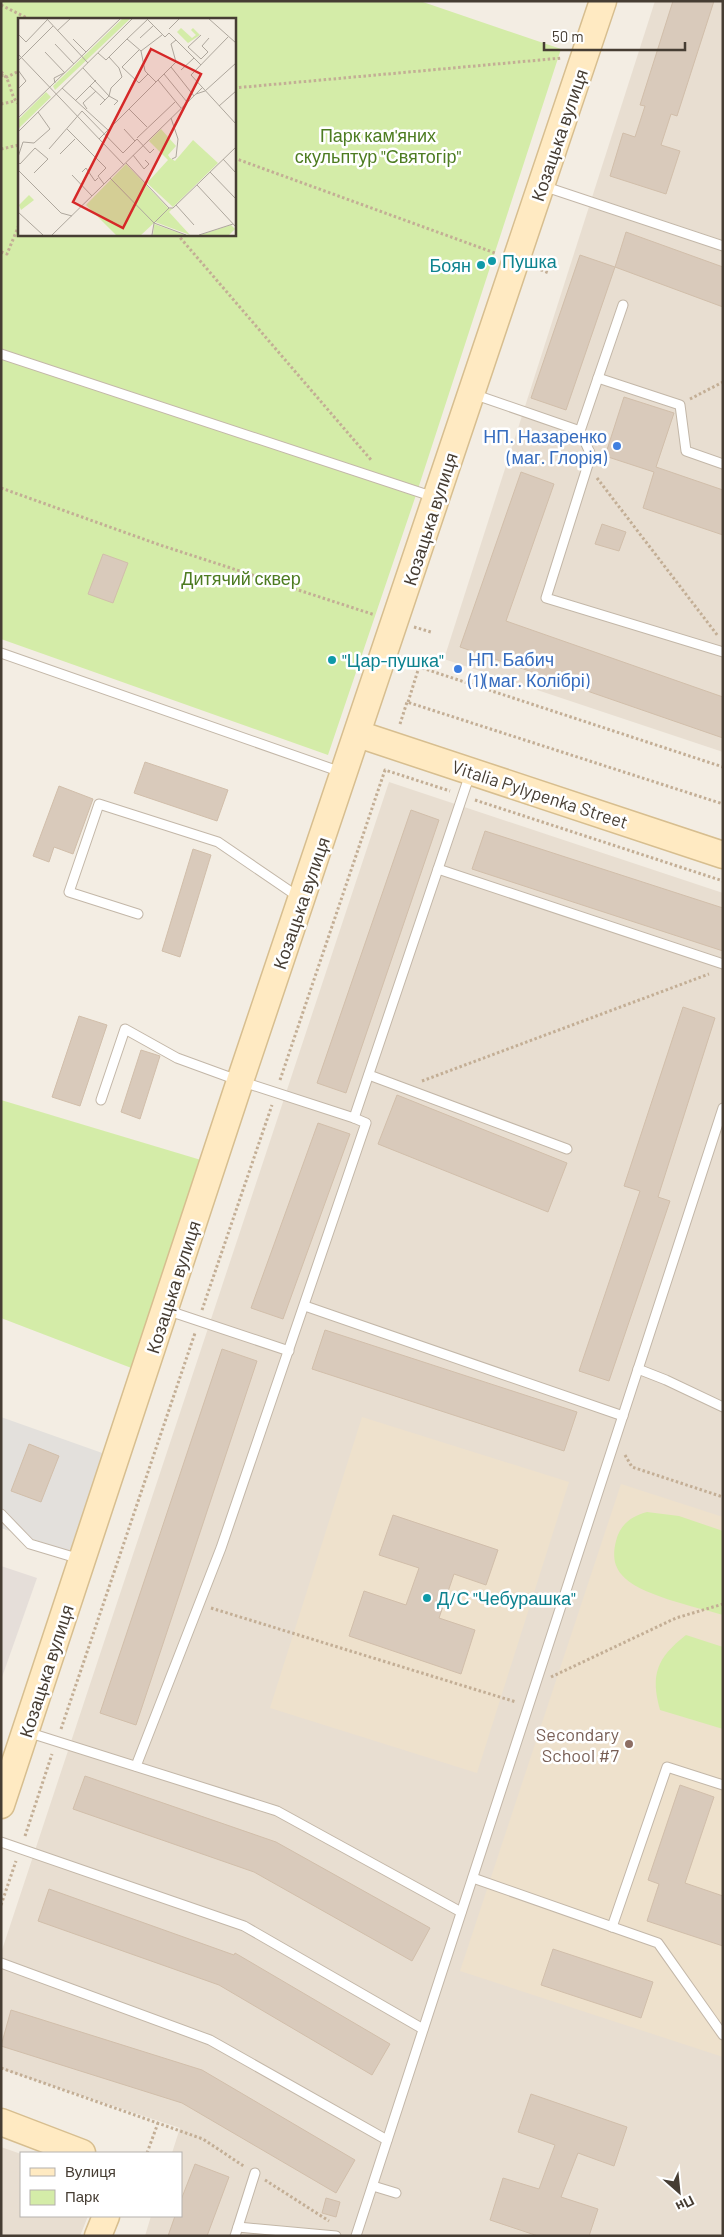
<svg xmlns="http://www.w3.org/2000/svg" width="724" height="2237" font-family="Barlow,sans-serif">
<rect width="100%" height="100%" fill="#f3ede3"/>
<g fill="#e8ded1">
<path d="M 655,1 L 723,1 L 723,752 L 444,659 Z"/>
<path d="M 389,782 L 723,893 L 723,2236 L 145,2236 L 151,2216 L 181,2216 L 181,2153 L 172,2153 L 180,2128 L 1,2069 L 1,1953 Z"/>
<path d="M 1,2147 L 21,2154 L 21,2216 L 88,2216 L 80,2236 L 1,2236 Z"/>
</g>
<path fill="#e5ded9" d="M 1,1566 L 37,1578 L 1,1680 Z"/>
<g fill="#eee1cc">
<path d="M 362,1417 L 569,1482 L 477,1773 L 270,1708 Z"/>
<path d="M 621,1484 L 723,1517 L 723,2057 L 460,1971 Z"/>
</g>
<g fill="#d4eca8" fill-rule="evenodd">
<path d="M 1,1 L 420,1 L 561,49 L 417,492 L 328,755 L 1,639 ZM 19,19 L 234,19 L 234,234 L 19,234 Z"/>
<path d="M 1,1100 L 201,1160 L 134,1369 L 1,1318 Z"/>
<path d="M 647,1512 L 679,1516 L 723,1531 L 723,1615 C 697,1607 637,1595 621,1574 C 613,1564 613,1553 616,1541 C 620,1524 632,1516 647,1512 Z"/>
<path d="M 686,1635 L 723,1647 L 723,1729 L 660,1710 C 650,1674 657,1658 686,1635 Z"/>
</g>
<path fill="#e3e0dc" d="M 1,1417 L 105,1454 L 70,1552 L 1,1528 Z"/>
<g fill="#d9cabb" stroke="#d1beaa">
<path d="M 673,1 L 714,1 L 677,116 L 671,114 L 661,145 L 680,151 L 666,194 L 610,176 L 623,133 L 635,137 L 645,106 L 640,105 Z"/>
<path d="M 626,232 L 723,267 L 723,307 L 615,267 Z"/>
<path d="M 580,255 L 615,267 L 566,410 L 531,398 Z"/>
<path d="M 624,397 L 674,413 L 656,467 L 723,490 L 723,535 L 643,508 L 654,472 L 605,456 Z"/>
<path d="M 521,472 L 554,484 L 506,621 L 723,697 L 723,738 L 460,647 Z"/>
<path d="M 602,524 L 626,532 L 619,551 L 595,544 Z"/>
<path d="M 103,554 L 128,563 L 113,603 L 88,594 Z"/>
<path d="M 145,762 L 228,790 L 217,821 L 134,793 Z"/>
<path d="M 59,786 L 93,799 L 73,854 L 54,847 L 49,862 L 33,856 Z"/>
<path d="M 411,810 L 439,820 L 346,1093 L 317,1083 Z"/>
<path d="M 485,831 L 723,908 L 723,951 L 472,869 Z"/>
<path d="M 193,849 L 211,855 L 180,957 L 162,951 Z"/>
<path d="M 683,1007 L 715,1018 L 658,1197 L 670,1201 L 609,1381 L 579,1371 L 640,1191 L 624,1186 Z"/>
<path d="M 79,1016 L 107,1025 L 80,1106 L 52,1097 Z"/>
<path d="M 141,1050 L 160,1056 L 140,1119 L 121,1112 Z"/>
<path d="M 397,1095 L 567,1163 L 548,1212 L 378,1144 Z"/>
<path d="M 318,1123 L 350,1134 L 283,1319 L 251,1308 Z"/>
<path d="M 325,1330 L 577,1412 L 564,1451 L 312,1369 Z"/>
<path d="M 222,1349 L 257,1361 L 136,1725 L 100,1713 Z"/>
<path d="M 29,1444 L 59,1456 L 41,1502 L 11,1491 Z"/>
<path d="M 393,1515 L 498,1550 L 486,1585 L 454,1574 L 439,1618 L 475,1630 L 461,1674 L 349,1636 L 364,1591 L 406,1605 L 419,1568 L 379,1555 Z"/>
<path d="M 85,1776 L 276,1842 L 430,1928 L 412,1961 L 254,1872 L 73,1809 Z"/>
<path d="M 680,1785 L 714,1797 L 685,1883 L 723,1896 L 723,1946 L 647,1921 L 659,1884 L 648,1880 Z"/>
<path d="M 49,1889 L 234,1955 L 235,1953 L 390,2044 L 372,2075 L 219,1985 L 38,1921 Z"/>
<path d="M 553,1949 L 653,1982 L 641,2018 L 541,1985 Z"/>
<path d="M 11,2010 L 202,2070 L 355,2160 L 336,2193 L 182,2103 L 1,2046 Z"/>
<path d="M 531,2094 L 627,2127 L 614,2166 L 578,2153 L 561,2197 L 598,2209 L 589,2236 L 538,2236 L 490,2220 L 503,2178 L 539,2189 L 555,2145 L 518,2132 Z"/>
<path d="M 195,2164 L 229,2177 L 207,2236 L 168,2236 L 175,2216 L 181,2216 L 181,2200 Z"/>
<path d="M 326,2198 L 340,2202 L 336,2217 L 322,2213 Z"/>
</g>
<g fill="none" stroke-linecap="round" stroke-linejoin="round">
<defs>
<g id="lane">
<path d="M 543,186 L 723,246"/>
<path d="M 1,354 L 434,497"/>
<path d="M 598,378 L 623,305"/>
<path d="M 473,394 L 580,431 L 591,455 L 546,598 L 723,652"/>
<path d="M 580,431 L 598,378 L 680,405 L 686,451 L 723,464"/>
<path d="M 1,653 L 341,772"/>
<path d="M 438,869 L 470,774"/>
<path d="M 138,914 L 69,892 L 99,804 L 218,842 L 300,898"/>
<path d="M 369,1075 L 567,1149"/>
<path d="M 101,1100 L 125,1029 L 177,1058 L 240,1081 L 354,1118 L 438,869 L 723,964"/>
<path d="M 305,1306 L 623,1416"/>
<path d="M 166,1310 L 289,1351"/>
<path d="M 638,1369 L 666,1380 L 723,1407"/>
<path d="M 1,1514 L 30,1544 L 80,1559"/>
<path d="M 27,1732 L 277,1811 L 461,1912"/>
<path d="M 136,1766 L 221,1548 L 366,1123 L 354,1118"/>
<path d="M 1,1842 L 244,1926 L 423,2029"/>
<path d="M 473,1878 L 658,1943 L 723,2035"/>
<path d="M 612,1927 L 667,1767 L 723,1785"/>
<path d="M 1,1963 L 210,2040 L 387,2140"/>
<path d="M 373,2186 L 396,2193"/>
<path d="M 238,2227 L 336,2236"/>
<path d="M 235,2236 L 255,2173"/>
<path d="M 356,2236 L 723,1108"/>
</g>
<g id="secondary">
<path d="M 358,734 L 723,855"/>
<path d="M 1,1805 L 240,1081 L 603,1"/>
<path d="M 1,2122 L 82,2153"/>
<path d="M 98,2236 L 106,2216"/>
</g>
</defs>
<use href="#lane" stroke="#c3b7a8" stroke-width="11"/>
<use href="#secondary" stroke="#d7be8f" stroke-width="29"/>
<g stroke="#c3ae95" stroke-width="3" stroke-dasharray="2.5 2.5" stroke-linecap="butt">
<path d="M 1,5 L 29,19"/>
<path d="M 1,72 C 12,80 9,96 19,104"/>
<path d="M 1,75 L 7,77 L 19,71"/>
<path d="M 234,88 L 562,58"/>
<path d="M 1,104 L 15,101"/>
<path d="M 1,149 L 19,145"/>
<path d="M 234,158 L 495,253"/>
<path d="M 177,234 L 372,461"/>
<path d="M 1,252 L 7,254 L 19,225"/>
<path d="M 536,268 L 549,273"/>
<path d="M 690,399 L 723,382"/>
<path d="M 597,478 L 718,636"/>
<path d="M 1,488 L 160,545 L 375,615"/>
<path d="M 414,627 L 431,632"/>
<path d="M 408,702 L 419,667 L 723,767"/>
<path d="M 400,724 L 407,702 L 723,804"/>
<path d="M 475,800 L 723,881"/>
<path d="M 280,1080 L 385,770 L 450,791"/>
<path d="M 422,1081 L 709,974"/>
<path d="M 202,1310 L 272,1105"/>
<path d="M 625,1455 L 632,1467 L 723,1497"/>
<path d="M 211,1608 L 516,1702"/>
<path d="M 551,1677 L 676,1618 L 723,1604"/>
<path d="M 61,1729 L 195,1333"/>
<path d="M 25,1836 L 52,1754"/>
<path d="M 1,1905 L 16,1861"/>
<path d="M 1,2068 L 203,2139 L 245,2167"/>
<path d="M 147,2153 L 158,2123"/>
<path d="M 265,2180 L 329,2221"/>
</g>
<use href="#lane" stroke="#fff" stroke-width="9"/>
<use href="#secondary" stroke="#ffeac2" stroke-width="26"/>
</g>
<g fill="#0f9aa8" stroke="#fff" stroke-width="2">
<circle cx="492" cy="261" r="5"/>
<circle cx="481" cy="265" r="5"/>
<circle cx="332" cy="660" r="5"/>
<circle cx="427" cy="1598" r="5"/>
</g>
<g fill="#3f7fe0" stroke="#fff" stroke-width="2">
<circle cx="617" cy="446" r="5"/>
<circle cx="458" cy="669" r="5"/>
</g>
<circle fill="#8d6e63" stroke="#fff" stroke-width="2" cx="629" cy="1744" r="5"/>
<g text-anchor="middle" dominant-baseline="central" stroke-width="5" stroke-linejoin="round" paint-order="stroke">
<g font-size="18" fill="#4d7c21" stroke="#fff">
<text x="378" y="135">Парк кам'яних<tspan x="378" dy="21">скульптур "Святогір"</tspan></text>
<text x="241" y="578">Дитячий сквер</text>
</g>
<g font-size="18" fill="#463d33" stroke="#fff">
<text transform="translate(559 135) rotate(-71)">Козацька вулиця</text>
<text transform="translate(430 519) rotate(-72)">Козацька вулиця</text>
<text transform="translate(540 794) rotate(18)">Vitalia Pylypenka Street</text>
<text transform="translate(301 903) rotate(-71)">Козацька вулиця</text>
<text transform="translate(173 1287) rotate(-72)">Козацька вулиця</text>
<text transform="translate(46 1671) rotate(-72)">Козацька вулиця</text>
</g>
<g font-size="18" fill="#0d838f" stroke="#fff" text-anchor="start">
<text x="502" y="261">Пушка</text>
<text x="471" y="265" text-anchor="end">Боян</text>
<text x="342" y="660">"Цар-пушка"</text>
<text x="437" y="1598">Д/С "Чебурашка"</text>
</g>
<g font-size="18" fill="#366cbe" stroke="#fff" text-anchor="end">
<text x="607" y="436">НП. Назаренко<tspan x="607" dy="21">(маг. Глорія)</tspan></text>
<text x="468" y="659" text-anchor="start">НП. Бабич<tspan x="468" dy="21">(1)(маг. Колібрі)</tspan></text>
</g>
<g font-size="18" fill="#785e54" stroke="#fff" text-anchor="end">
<text x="619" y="1734">Secondary<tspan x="619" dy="21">School #7</tspan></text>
</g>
</g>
<g transform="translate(18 18)">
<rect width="218" height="218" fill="#f3ede3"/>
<path d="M 105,0 L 113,0 L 37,72 L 35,68 ZM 163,10 L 174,20 L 178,17 L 173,12 L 175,10 L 182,17 L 170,25 L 159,14 ZM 28,74 L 33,79 L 0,111 L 0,102 ZM 143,111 L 158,128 L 150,137 L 152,140 L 157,143 L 175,122 L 200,145 L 155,189 L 129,165 L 150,142 L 131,123 ZM 108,146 L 151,191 L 155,190 L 151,194 L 172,217 L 137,204 L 123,217 L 98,217 L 68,187 ZM 11,177 L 16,182 L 3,192 L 1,187 ZM 136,206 L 167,217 L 135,217 ZM 213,207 L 217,211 L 211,217 L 182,217 Z" fill="#d4eca8"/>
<path fill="none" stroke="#aea79d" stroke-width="1" d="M 28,0 L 70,45M 190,0 L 218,25M 151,11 L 162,0M 39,13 L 53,0M 0,16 L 8,24 L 29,2M 183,17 L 170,29 L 183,41 L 190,34 L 184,28 L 191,20M 210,19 L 173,57 L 218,106M 122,20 L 135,8M 55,21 L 68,34M 109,21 L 130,1M 158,22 L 183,47M 37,26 L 56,46M 121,32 L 104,49 L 121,65 L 130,56M 123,33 L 144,17M 27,34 L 47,55M 80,35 L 88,42 L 109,21 L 123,33 L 127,53 L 138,64M 0,36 L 106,147M 91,39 L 101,50 L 104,59 L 93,70 L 91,78M 0,43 L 35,8M 153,49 L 176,78M 65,50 L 91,78 L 82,87M 0,52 L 8,63 L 0,71M 163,52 L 176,40M 146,56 L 169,84M 140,62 L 163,90M 37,65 L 36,60 L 46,55M 72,68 L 87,82M 44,70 L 90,112M 178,76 L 187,73 L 218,45M 91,78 L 100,83 L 96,87M 57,83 L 78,62M 201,88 L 218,73M 69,91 L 65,85 L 78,73M 111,91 L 129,109M 64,93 L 105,135 L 119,121 L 132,135 L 136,131M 0,100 L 103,0M 153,100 L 160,121 L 158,139 L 154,141M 49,111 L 88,150 L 80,158 L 86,166M 106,111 L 117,123M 0,114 L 115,0M 119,120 L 157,84M 81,121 L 158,44 L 153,26 L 158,22 L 151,15 L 147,19 L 129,1M 31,131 L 64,93M 42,136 L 57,121M 115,137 L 126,151 L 131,146 L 127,142M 0,139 L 5,124 L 16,125 L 32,111 L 20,94M 205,141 L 218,155M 0,144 L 2,146 L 17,130 L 30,141 L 16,155M 0,152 L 43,195 L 54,198M 64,154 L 68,150 L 77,163 L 80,160M 192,154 L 218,181M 54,157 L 74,178M 92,160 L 136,205 L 151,190 L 108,145M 179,167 L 218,209M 158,187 L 176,207M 151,190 L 155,190 L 218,129M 0,194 L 25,217M 34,217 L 184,70M 134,217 L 136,205 L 168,217M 181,217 L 215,206"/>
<path fill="#d62828" fill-opacity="0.15" stroke="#d62828" stroke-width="2.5" d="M 133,31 L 183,56 L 105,210 L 55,184 Z"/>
<rect width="218" height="218" fill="none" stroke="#463d33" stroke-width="2.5"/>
</g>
<rect width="724" height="2237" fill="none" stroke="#463d33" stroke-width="5"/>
<rect x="20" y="2152" width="162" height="65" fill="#ffffff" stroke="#b5b1ad"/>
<rect x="30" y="2168" width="25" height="8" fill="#ffeac2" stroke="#b5b1ad"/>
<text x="65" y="2177" font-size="15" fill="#463d33">Вулиця</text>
<rect x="30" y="2190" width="25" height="15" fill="#d4eca8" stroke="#b5b1ad"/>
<text x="65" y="2202" font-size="15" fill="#463d33">Парк</text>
<g transform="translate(679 2192) rotate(153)" stroke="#ffffff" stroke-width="4" paint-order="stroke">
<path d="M0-4L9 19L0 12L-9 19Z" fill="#463d33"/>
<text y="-8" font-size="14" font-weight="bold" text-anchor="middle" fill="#463d33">Пн</text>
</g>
<path d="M544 42v8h141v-8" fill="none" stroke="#463d33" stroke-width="2.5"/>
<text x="552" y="42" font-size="15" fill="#463d33" stroke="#ffffff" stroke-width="4" paint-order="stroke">50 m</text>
</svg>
